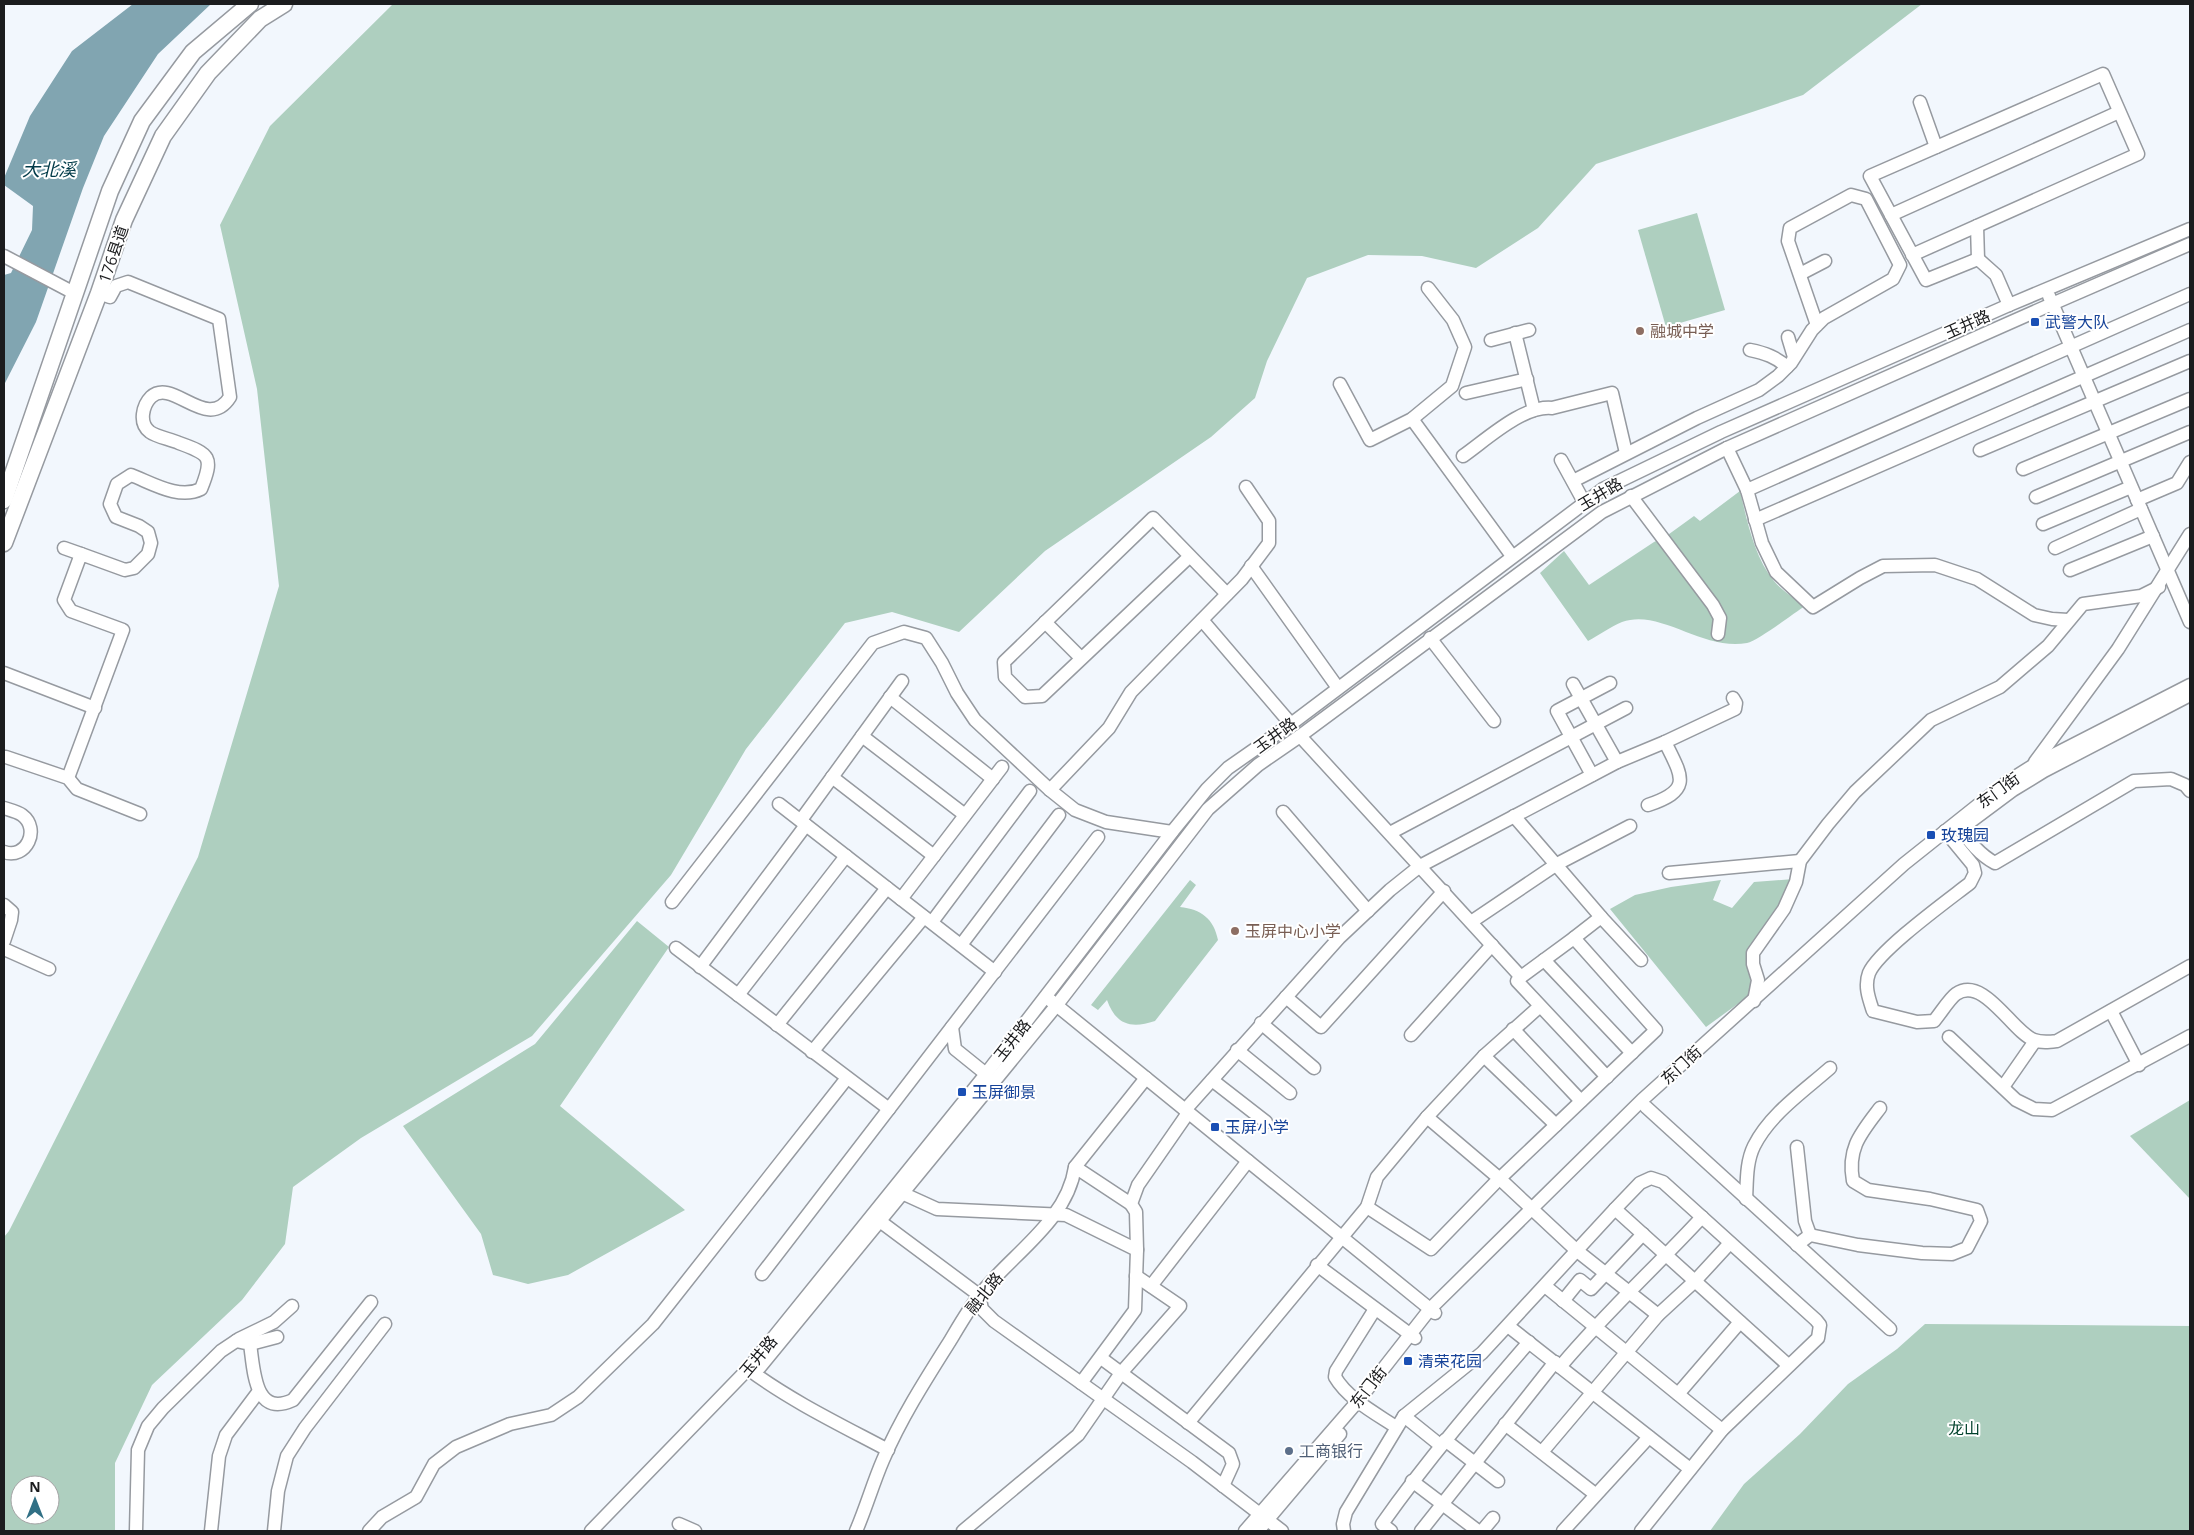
<svg xmlns="http://www.w3.org/2000/svg" width="2194" height="1535" font-family="'Open Sans','Noto Sans SC',sans-serif">
<rect width="100%" height="100%" fill="#f2f7fd"/>
<g fill="#aecfbf" fill-rule="evenodd">
<path d="M 393,4 L 1922,4 L 1803,95 L 1596,164 L 1538,228 L 1476,268 L 1422,256 L 1368,255 L 1307,278 L 1267,361 L 1255,398 L 1211,437 L 1045,551 L 959,632 L 892,612 L 845,623 L 746,749 L 671,875 L 532,1036 L 361,1138 L 293,1187 L 285,1244 L 242,1300 L 152,1385 L 115,1463 L 115,1531 L 4,1531 L 4,1237 L 9,1231 L 198,857 L 279,586 L 257,389 L 220,225 L 270,126 ZM 20,1485 L 50,1485 L 50,1515 L 20,1515 Z"/>
<path d="M 1697,213 L 1725,310 L 1666,327 L 1638,230 Z"/>
<path d="M 1740,491 C 1747,520 1754,557 1774,581 C 1782,591 1795,598 1805,606 C 1794,613 1758,641 1747,643 C 1702,651 1660,608 1622,622 C 1610,627 1599,635 1588,641 L 1540,573 L 1564,551 L 1589,585 L 1654,542 L 1665,537 L 1694,516 L 1700,521 Z"/>
<path d="M 1794,879 L 1751,970 L 1750,995 L 1706,1027 L 1610,909 L 1635,895 L 1671,887 L 1721,880 L 1713,900 L 1732,908 L 1754,882 Z"/>
<path d="M 1190,880 L 1196,885 L 1180,907 C 1201,909 1214,919 1218,940 L 1155,1021 C 1131,1029 1116,1025 1107,1000 L 1098,1010 L 1091,1005 Z"/>
<path d="M 637,921 L 669,947 L 560,1106 L 685,1210 L 568,1275 L 528,1284 L 493,1275 L 481,1234 L 403,1126 L 535,1044 Z"/>
<path d="M 2190,1100 L 2190,1199 L 2130,1136 Z"/>
<path d="M 1925,1324 L 2190,1326 L 2190,1531 L 1710,1531 L 1744,1484 L 1800,1434 L 1848,1384 L 1897,1349 Z"/>
</g>
<path fill="#81a5b1" d="M 133,4 L 211,4 L 158,54 L 104,136 L 83,188 L 36,322 L 4,385 L 4,275 L 11,273 L 32,230 L 33,206 L 4,185 L 4,178 L 30,116 L 72,51 Z"/>
<g fill="none" stroke-linecap="round" stroke-linejoin="round">
<defs>
<g id="minor">
<path d="M 1920,102 L 1936,147"/>
<path d="M 1891,215 L 2119,112"/>
<path d="M 1977,226 L 1978,259"/>
<path d="M 1912,255 L 2138,154 L 2103,74 L 1870,176 L 1926,280 L 1978,259 L 1996,275 L 2009,305"/>
<path d="M 4,256 L 76,294"/>
<path d="M 1800,274 L 1825,261"/>
<path d="M 2049,296 L 2190,622"/>
<path d="M 1515,333 L 1534,410"/>
<path d="M 1788,337 L 1794,357"/>
<path d="M 1491,340 L 1529,330"/>
<path d="M 1750,350 C 1765,353 1776,357 1787,367"/>
<path d="M 1340,384 L 1370,440 L 1412,419 L 1452,386 L 1465,347 L 1453,320 L 1428,288"/>
<path d="M 1466,393 L 1527,379"/>
<path d="M 1412,419 L 1512,556"/>
<path d="M 1727,448 L 1747,490 L 1762,543 L 1776,572 L 1813,607 L 1860,578 L 1883,566 L 1935,565 L 1977,579 L 2034,615 L 2052,619 L 2068,620"/>
<path d="M 1980,450 L 2190,361"/>
<path d="M 1463,456 C 1486,440 1523,405 1552,408 L 1612,393 L 1626,453"/>
<path d="M 1561,460 L 1584,502"/>
<path d="M 2023,469 L 2190,399"/>
<path d="M 1573,481 L 1697,418 L 1759,390 L 1778,376 L 1791,363 L 1812,330 L 1824,318 L 1893,279 L 1900,265 L 1866,199 L 1851,195 L 1790,228 L 1788,241 L 1817,325"/>
<path d="M 1747,490 L 2190,294"/>
<path d="M 1631,496 L 1713,605 L 1720,618 L 1718,634"/>
<path d="M 2036,497 L 2190,432"/>
<path d="M 2137,500 L 2177,483 L 2190,462"/>
<path d="M 1755,520 L 2190,330"/>
<path d="M 2043,524 L 2131,487"/>
<path d="M 64,548 L 81,554"/>
<path d="M 2055,548 L 2141,509"/>
<path d="M 1190,556 L 1042,696 L 1025,697 L 1005,677 L 1004,662 L 1153,518 L 1227,594"/>
<path d="M 1251,566 L 1338,688"/>
<path d="M 2070,570 L 2153,536"/>
<path d="M 1202,620 L 1291,724"/>
<path d="M 1045,622 L 1081,658"/>
<path d="M 1430,638 L 1494,721"/>
<path d="M 4,673 L 95,708"/>
<path d="M 1573,684 L 1617,762"/>
<path d="M 890,697 L 993,779"/>
<path d="M 862,736 L 965,815"/>
<path d="M 1300,736 L 1521,977 L 1574,938 L 1656,1030 L 1495,1183 L 1431,1249 L 1367,1207"/>
<path d="M 1665,742 L 1735,709 L 1736,703 L 1733,698"/>
<path d="M 4,757 L 6,757 L 68,778 L 77,789 L 140,814"/>
<path d="M 2035,762 L 2118,649 L 2190,534"/>
<path d="M 1592,775 L 1557,711 L 1610,683"/>
<path d="M 832,777 L 934,856"/>
<path d="M 68,778 L 123,630 L 71,611 L 64,600 L 81,554 L 125,570 L 134,568 L 148,554 L 151,543 L 148,532 L 139,526 L 116,517 L 110,504 L 117,484 L 131,475 C 152,483 179,500 201,489 C 214,457 210,454 179,443 C 170,439 157,437 150,432 C 138,423 143,405 151,397 C 173,377 207,433 230,397 L 219,319 L 128,282 L 116,286 L 110,297 L 99,293"/>
<path d="M 1050,790 L 1109,728 L 1131,692 L 1242,579 L 1269,543 L 1269,521 L 1246,487"/>
<path d="M 779,804 L 995,972"/>
<path d="M 4,808 C 10,810 18,812 22,815 C 41,829 26,860 4,852"/>
<path d="M 1283,812 L 1368,911"/>
<path d="M 1514,816 L 1601,917"/>
<path d="M 801,820 L 902,681"/>
<path d="M 1956,824 C 1967,838 1978,854 1995,863 L 2134,781 L 2171,779 L 2185,785 L 2190,791"/>
<path d="M 1962,828 L 2013,790 L 2044,771 L 2190,695"/>
<path d="M 1945,831 L 1973,865 L 1975,873 L 1970,883 C 1947,901 1879,950 1869,973 C 1864,986 1869,999 1873,1011 L 1917,1022 L 1934,1021 C 1940,1014 1950,998 1956,994 C 1984,975 2012,1032 2034,1040 C 2042,1043 2049,1042 2057,1041 L 2190,966"/>
<path d="M 1390,833 L 1626,708"/>
<path d="M 1669,873 L 1800,861"/>
<path d="M 901,899 L 1002,767"/>
<path d="M 672,902 L 873,643 L 904,632 L 926,638 L 942,663 L 957,693 L 975,720 L 1050,790 L 1075,810 L 1106,822 L 1172,832"/>
<path d="M 4,905 L 12,912 L 11,920 L 4,941"/>
<path d="M 932,922 L 1030,791"/>
<path d="M 1471,922 L 1557,864 L 1630,826"/>
<path d="M 1574,938 L 1601,917 L 1641,960"/>
<path d="M 961,945 L 1059,815"/>
<path d="M 676,948 L 889,1109"/>
<path d="M 4,949 L 49,969"/>
<path d="M 1544,960 L 1632,1053"/>
<path d="M 700,967 L 806,825"/>
<path d="M 1521,977 L 1517,981 L 1607,1077"/>
<path d="M 738,995 L 846,856"/>
<path d="M 1286,997 L 1321,1027 L 1444,891"/>
<path d="M 1050,1000 L 1435,1313"/>
<path d="M 1754,1001 L 1758,980 L 1753,964 L 1753,953 L 1784,909 L 1796,882 L 1800,861 L 1828,824 L 1855,792 L 1931,720 L 2000,687 L 2048,646 L 2083,604 L 2141,596 L 2159,587"/>
<path d="M 2111,1011 L 2139,1065"/>
<path d="M 1261,1023 L 1314,1068"/>
<path d="M 777,1025 L 887,888"/>
<path d="M 952,1027 L 955,1049 L 986,1074"/>
<path d="M 1513,1029 L 1581,1101"/>
<path d="M 1411,1035 L 1492,945"/>
<path d="M 1949,1037 L 2016,1100 L 2034,1109 L 2052,1110 L 2190,1036"/>
<path d="M 1237,1050 L 1290,1093"/>
<path d="M 812,1052 L 924,917"/>
<path d="M 1484,1056 L 1556,1125"/>
<path d="M 1212,1080 L 1266,1122"/>
<path d="M 2003,1087 L 2035,1041"/>
<path d="M 1646,1107 L 1890,1329"/>
<path d="M 1185,1110 L 1339,938 L 1390,890 L 1420,866 L 1617,762 L 1665,742 C 1683,778 1692,790 1648,805"/>
<path d="M 1427,1117 L 1500,1179 L 1576,1250 L 1658,1315"/>
<path d="M 1797,1147 L 1805,1221 L 1810,1235"/>
<path d="M 1075,1167 L 1131,1204"/>
<path d="M 904,1194 L 937,1209 L 1066,1215 L 1137,1250 L 1135,1310 L 1081,1383"/>
<path d="M 1746,1199 C 1747,1182 1746,1162 1754,1146 C 1770,1114 1804,1091 1830,1068"/>
<path d="M 1615,1209 L 1788,1365"/>
<path d="M 881,1222 L 979,1295 L 982,1309 L 994,1321 L 1192,1462 L 1282,1531"/>
<path d="M 1797,1245 L 1810,1235 L 1858,1245 L 1922,1253 L 1952,1254 L 1967,1248 L 1981,1221 L 1977,1210 L 1930,1199 L 1868,1190 L 1853,1181 C 1847,1148 1861,1133 1880,1108"/>
<path d="M 1137,1250 L 1136,1212 L 1131,1204 L 1138,1185 L 1188,1113"/>
<path d="M 1317,1265 L 1415,1338"/>
<path d="M 762,1274 L 1098,837"/>
<path d="M 1151,1286 L 1248,1161"/>
<path d="M 1545,1286 L 1722,1430"/>
<path d="M 1563,1301 L 1580,1280 L 1591,1289 L 1643,1234"/>
<path d="M 1375,1309 L 1336,1371 L 1335,1377 C 1348,1399 1375,1413 1396,1427"/>
<path d="M 1508,1326 L 1690,1469"/>
<path d="M 236,1341 L 250,1344 C 254,1370 254,1418 293,1400 L 371,1302"/>
<path d="M 250,1344 L 277,1337"/>
<path d="M 1101,1358 L 1229,1453 L 1233,1464 L 1223,1486"/>
<path d="M 760,1367 L 1056,1006 L 1208,809 L 1258,765 L 1300,736 L 1602,512 L 1727,448 L 2052,304 L 2190,244"/>
<path d="M 1560,1367 C 1604,1314 1655,1268 1702,1217"/>
<path d="M 748,1369 C 791,1401 841,1425 888,1450"/>
<path d="M 1678,1394 L 1740,1322"/>
<path d="M 1404,1416 L 1440,1445"/>
<path d="M 1188,1423 L 1367,1207 L 1377,1177 L 1427,1117 L 1484,1056 L 1539,1007"/>
<path d="M 1505,1424 L 1595,1494"/>
<path d="M 1445,1440 L 1498,1481"/>
<path d="M 1542,1452 L 1658,1315 L 1695,1281 L 1730,1243"/>
<path d="M 1412,1481 L 1478,1531"/>
<path d="M 679,1524 L 695,1531"/>
<path d="M 136,1531 L 138,1450 L 148,1426 L 163,1408 L 221,1351 L 239,1339 L 274,1322 L 292,1306"/>
<path d="M 211,1531 L 219,1456 L 226,1435 L 259,1391"/>
<path d="M 274,1531 L 278,1491 L 287,1456 L 305,1428 L 385,1324"/>
<path d="M 369,1531 L 382,1517 L 416,1497 L 434,1464 L 456,1447 L 510,1424 L 551,1415 L 578,1397 L 653,1324 L 847,1078"/>
<path d="M 591,1531 L 748,1369 L 982,1079 L 1172,832 L 1207,789 L 1228,768 L 1291,724 L 1603,489 L 1721,432 L 2009,305 L 2190,229"/>
<path d="M 856,1531 C 866,1508 873,1483 883,1460 C 901,1418 926,1379 950,1341 C 959,1326 968,1310 979,1296 C 1010,1255 1067,1222 1075,1167 L 1146,1078"/>
<path d="M 963,1531 L 1078,1435 L 1121,1373 L 1180,1306 L 1136,1276"/>
<path d="M 1245,1531 L 1358,1401 L 1430,1309 L 1642,1100 L 1904,864 L 2007,782 L 2034,765 L 2190,685"/>
<path d="M 1258,1531 L 1340,1434"/>
<path d="M 1344,1531 L 1343,1524 L 1346,1512 L 1404,1416 L 1482,1353 L 1615,1209 L 1640,1183 L 1651,1178 L 1663,1182 L 1816,1320 L 1820,1325 L 1818,1338 L 1722,1430 L 1641,1531"/>
<path d="M 1391,1531 L 1382,1524 C 1427,1460 1478,1401 1529,1342"/>
<path d="M 1421,1531 L 1555,1362"/>
<path d="M 1482,1531 L 1493,1518"/>
<path d="M 1563,1531 L 1649,1437"/>
</g>
<g id="major">
<path d="M 4,500 L 110,191 L 142,121 L 193,52 L 250,4"/>
<path d="M 4,543 L 99,293 L 124,220 L 163,136 L 208,73 L 260,19 L 284,4"/>
</g>
</defs>
<use href="#minor" stroke="#969aa0" stroke-width="15"/>
<use href="#major" stroke="#969aa0" stroke-width="19"/>
<use href="#minor" stroke="#fff" stroke-width="12"/>
<use href="#major" stroke="#fff" stroke-width="16"/>
</g>
<g fill="#1a4fb4" stroke="#fff" stroke-width="2">
<rect x="2030" y="317" width="10" height="10" rx="2.5"/>
<rect x="1926" y="830" width="10" height="10" rx="2.5"/>
<rect x="957" y="1087" width="10" height="10" rx="2.5"/>
<rect x="1210" y="1122" width="10" height="10" rx="2.5"/>
<rect x="1403" y="1356" width="10" height="10" rx="2.5"/>
</g>
<g fill="#8d6e63" stroke="#fff" stroke-width="2">
<circle cx="1640" cy="331" r="5"/>
<circle cx="1235" cy="931" r="5"/>
</g>
<circle fill="#5c6f8a" stroke="#fff" stroke-width="2" cx="1289" cy="1451" r="5"/>
<g text-anchor="middle" dominant-baseline="central" stroke-width="4" stroke-linejoin="round" paint-order="stroke">
<g font-size="16" fill="#1b1c1e" stroke="#fff">
<text transform="translate(113 254) rotate(-71)">176县道</text>
<text transform="translate(1967 324) rotate(-24)">玉井路</text>
<text transform="translate(1600 494) rotate(-31)">玉井路</text>
<text transform="translate(1275 735) rotate(-36)">玉井路</text>
<text transform="translate(1998 790) rotate(-36)">东门街</text>
<text transform="translate(1012 1040) rotate(-52)">玉井路</text>
<text transform="translate(1681 1065) rotate(-42)">东门街</text>
<text transform="translate(984 1293) rotate(-51)">融北路</text>
<text transform="translate(758 1356) rotate(-50)">玉井路</text>
<text transform="translate(1368 1387) rotate(-52)">东门街</text>
</g>
<g font-size="16" fill="#164399" stroke="#fff" text-anchor="start">
<text x="2045" y="322">武警大队</text>
<text x="1941" y="835">玫瑰园</text>
<text x="972" y="1092">玉屏御景</text>
<text x="1225" y="1127">玉屏小学</text>
<text x="1418" y="1361">清荣花园</text>
</g>
<g font-size="16" fill="#785e54" stroke="#fff" text-anchor="start">
<text x="1650" y="331">融城中学</text>
<text x="1245" y="931">玉屏中心小学</text>
</g>
<g font-size="16" fill="#00412b" stroke="#fff">
<text x="1964" y="1428">龙山</text>
</g>
<g font-size="16" fill="#4e5e75" stroke="#fff" text-anchor="start">
<text x="1299" y="1451">工商银行</text>
</g>
<g font-size="18" font-style="italic" fill="#013a48" stroke="#fff">
<text x="49" y="169">大北溪</text>
</g>
</g>
<rect width="2194" height="1535" fill="none" stroke="#1b1c1e" stroke-width="10"/>
<g transform="translate(35 1500)"><circle r="24" fill="#ffffff" stroke="#a4a4a5"/>
<path d="M0-4L9 19L0 12L-9 19Z" fill="#317085"/>
<text y="-8" font-size="14" font-weight="bold" text-anchor="middle" fill="#1b1c1e">N</text>
</g>
</svg>
